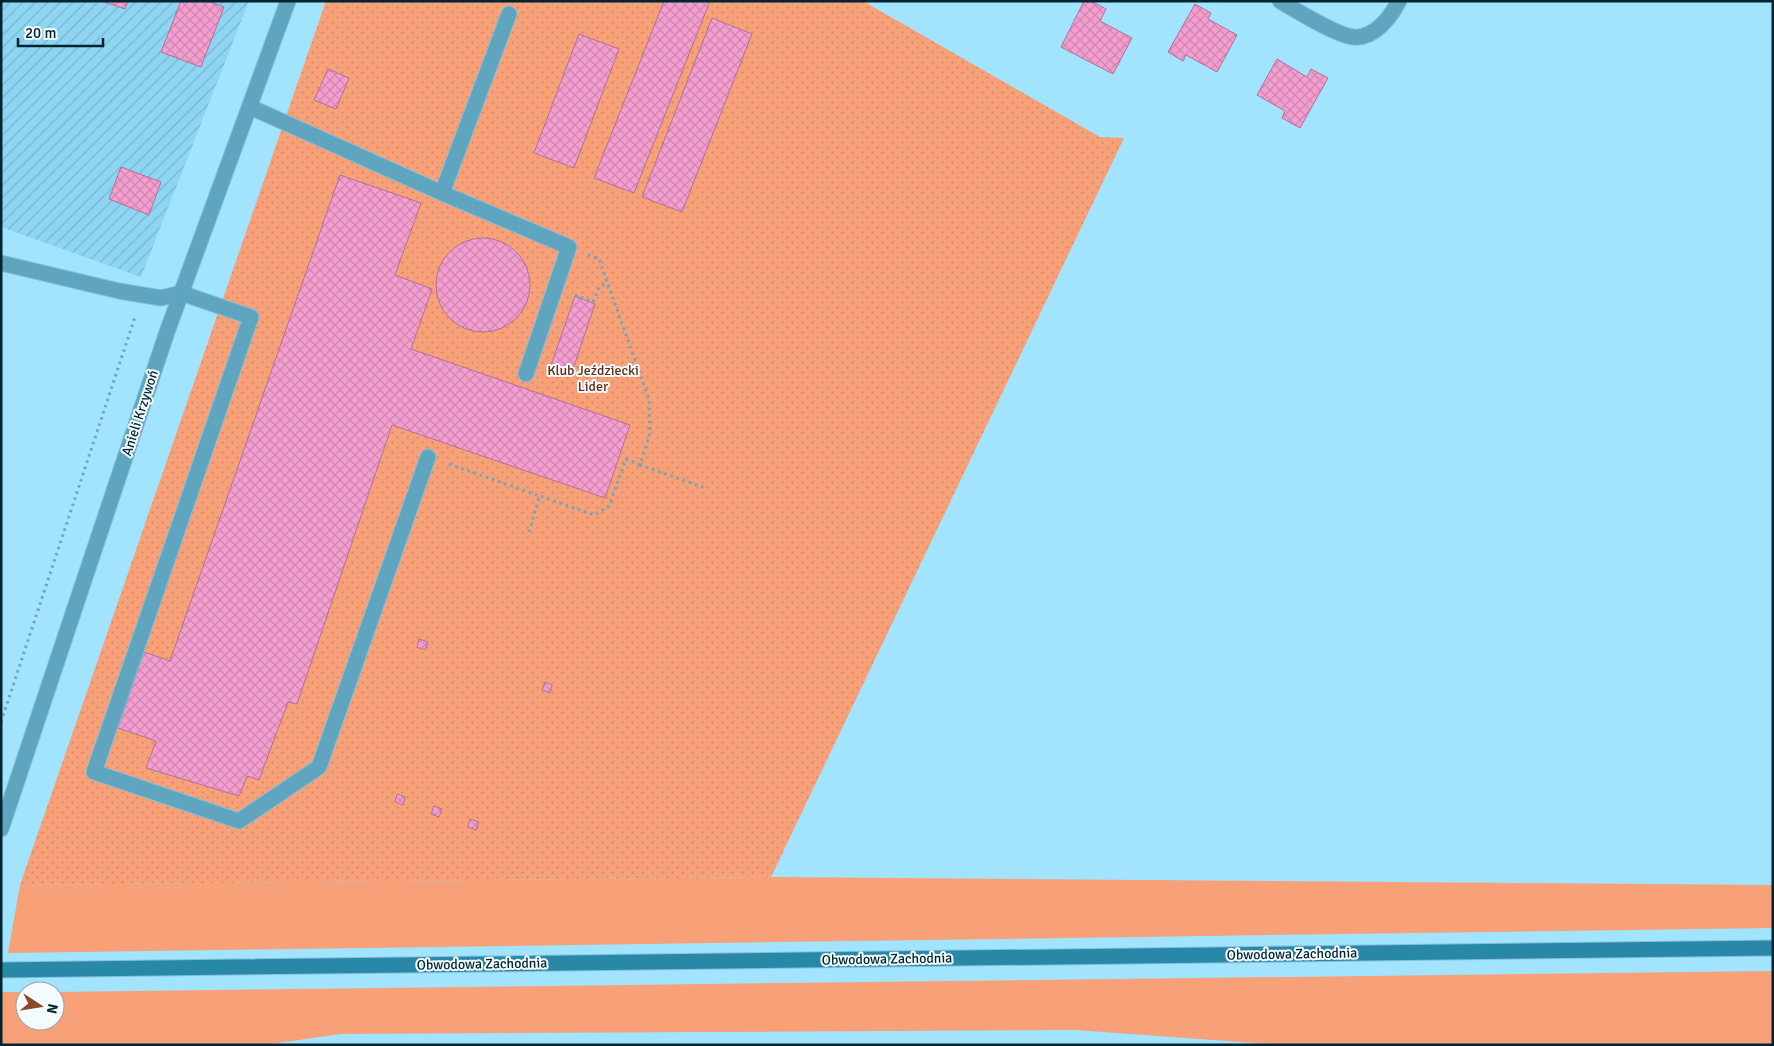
<svg xmlns="http://www.w3.org/2000/svg" width="1774" height="1046" font-family="Signika,sans-serif">
<defs>
<pattern id="industrial-furrows" width="10" height="10" patternUnits="userSpaceOnUse" patternTransform="scale(1.25)"><rect width="10" height="10" fill="#8dd5f2"/><path d="M-1 1l2-2M0 10L10 0M9 11l2-2" fill="none" stroke="#78b7d0"/></pattern>
<pattern id="park-dots" width="8" height="8" patternUnits="userSpaceOnUse" patternTransform="scale(1.25)"><rect width="8" height="8" fill="#f8a078"/><path d="M2 2h.1M6 6h.1" fill="none" stroke="#d38a68" stroke-width="1.8" stroke-linecap="round"/></pattern>
<pattern id="building-cross-hatch" width="8" height="8" patternUnits="userSpaceOnUse" patternTransform="scale(1.25)"><rect width="8" height="8" fill="#f49ecf"/><path d="M0 0l8 8M0 8l8-8" fill="none" stroke="#cf88b2"/></pattern>
</defs>
<rect width="100%" height="100%" fill="#a2e4fe"/>
<path fill="url(#industrial-furrows)" d="M 1,1 L 249,1 L 141,277 L 1,227 Z"/>
<g fill="#f8a078">
<path d="M 771,877 L 1773,885 L 1773,928 L 8,953 L 20,885 Z"/>
<path d="M 1773,971 L 1773,1045 L 1283,1045 L 1075,1030 L 341,1034 L 263,1045 L 1,1045 L 1,992 L 25,992 L 25,1021 L 55,1021 L 55,992 Z"/>
</g>
<path fill="url(#park-dots)" d="M 326,1 L 863,1 L 1100,137 L 1124,138 L 771,877 L 20,885 Z"/>
<g fill="url(#building-cross-hatch)" stroke="#b17196">
<path d="M 102,1 L 128,1 L 125,9 Z"/>
<path d="M 181,1 L 208,1 L 224,7 L 201,67 L 161,52 Z"/>
<path d="M 664,1 L 710,1 L 634,193 L 594,178 Z"/>
<path d="M 1084,1 L 1091,1 L 1106,9 L 1100,21 L 1132,38 L 1113,74 L 1061,47 Z"/>
<path d="M 1195,4 L 1211,13 L 1208,19 L 1237,35 L 1217,72 L 1186,55 L 1183,61 L 1168,52 Z"/>
<path d="M 712,18 L 752,34 L 682,212 L 642,197 Z"/>
<path d="M 579,34 L 619,49 L 574,168 L 534,153 Z"/>
<path d="M 1277,59 L 1307,77 L 1311,69 L 1328,78 L 1300,128 L 1282,118 L 1285,111 L 1257,95 Z"/>
<path d="M 328,69 L 349,78 L 336,109 L 314,100 Z"/>
<path d="M 121,167 L 161,182 L 149,215 L 109,199 Z"/>
<path d="M 340,175 L 421,203 L 395,275 L 432,289 L 411,349 L 630,425 L 605,498 L 392,425 L 297,704 L 288,702 L 259,780 L 247,776 L 239,796 L 146,768 L 156,741 L 118,728 L 144,652 L 170,661 Z"/>
<circle cx="483" cy="285" r="47"/>
<path d="M 575,296 L 595,304 L 571,375 L 550,368 Z"/>
<path d="M 419,639 L 428,642 L 425,650 L 417,647 Z"/>
<path d="M 545,682 L 552,685 L 550,693 L 542,690 Z"/>
<path d="M 397,794 L 405,797 L 403,805 L 395,802 Z"/>
<path d="M 434,806 L 442,809 L 439,817 L 431,814 Z"/>
<path d="M 470,819 L 479,822 L 476,830 L 468,827 Z"/>
</g>
<g fill="none" stroke-linecap="round" stroke-linejoin="round">
<defs>
<g id="lane">
<path d="M 1280,1 C 1296,10 1335,35 1353,37 C 1374,39 1390,18 1399,1"/>
<path d="M 250,107 L 442,193 L 569,247 L 526,374"/>
<path d="M 442,193 L 509,14"/>
<path d="M 1,263 L 119,291 L 161,298 L 181,293 L 251,317 L 94,772 L 239,821 L 319,767 L 428,457"/>
</g>
<path id="street" d="M 1,829 L 167,332 L 288,1"/>
<path id="secondary" d="M 1,970 L 1773,948"/>
</defs>
<use href="#lane" stroke="#85c1d9" stroke-width="17"/>
<use href="#street" stroke="#85c1d9" stroke-width="17"/>
<use href="#secondary" stroke="#85c1d9" stroke-width="17"/>
<g stroke="#6ea7bc" stroke-width="3" stroke-dasharray="2.5 4" stroke-linecap="butt">
<path d="M 588,255 L 599,259 L 649,399 L 650,433 L 640,465 L 706,488"/>
<path d="M 575,295 L 593,302 L 599,287 L 606,284"/>
<path d="M 449,464 L 594,515 L 609,506 L 626,459 L 640,465"/>
<path d="M 529,532 L 540,495"/>
<path d="M 1,722 L 135,317"/>
</g>
<use href="#lane" stroke="#5fa5bf" stroke-width="15"/>
<use href="#street" stroke="#5fa5bf" stroke-width="15"/>
<use href="#secondary" stroke="#2987a7" stroke-width="15"/>
</g>
<g text-anchor="middle" dominant-baseline="central" stroke-width="4" stroke-linejoin="round" paint-order="stroke">
<g font-size="14" fill="#642c10" stroke="#f3fbfe">
<text x="593" y="370">Klub Jeździecki<tspan x="593" dy="16">Lider</tspan></text>
</g>
<g font-size="14" fill="#002430" stroke="#f3fbfe">
<text transform="translate(140 413) rotate(-72)">Anieli Krzywoń</text>
<text transform="translate(1292 954) rotate(-1)">Obwodowa Zachodnia</text>
<text transform="translate(887 959) rotate(-1)">Obwodowa Zachodnia</text>
<text transform="translate(482 964) rotate(-1)">Obwodowa Zachodnia</text>
</g>
</g>
<rect width="1774" height="1046" fill="none" stroke="#002430" stroke-width="5"/>
<g transform="translate(40 1006) rotate(102)"><circle r="24" fill="#f3fbfe" stroke="#92a5ac"/>
<path d="M0-4L9 19L0 12L-9 19Z" fill="#8f4825"/>
<text y="-8" font-size="14" font-weight="bold" text-anchor="middle" fill="#002430">N</text>
</g>
<path d="M18 38v8h85v-8" fill="none" stroke="#002430" stroke-width="2.5"/>
<text x="25" y="38" font-size="15" fill="#002430" stroke="#f3fbfe" stroke-width="4" paint-order="stroke">20 m</text>
</svg>
